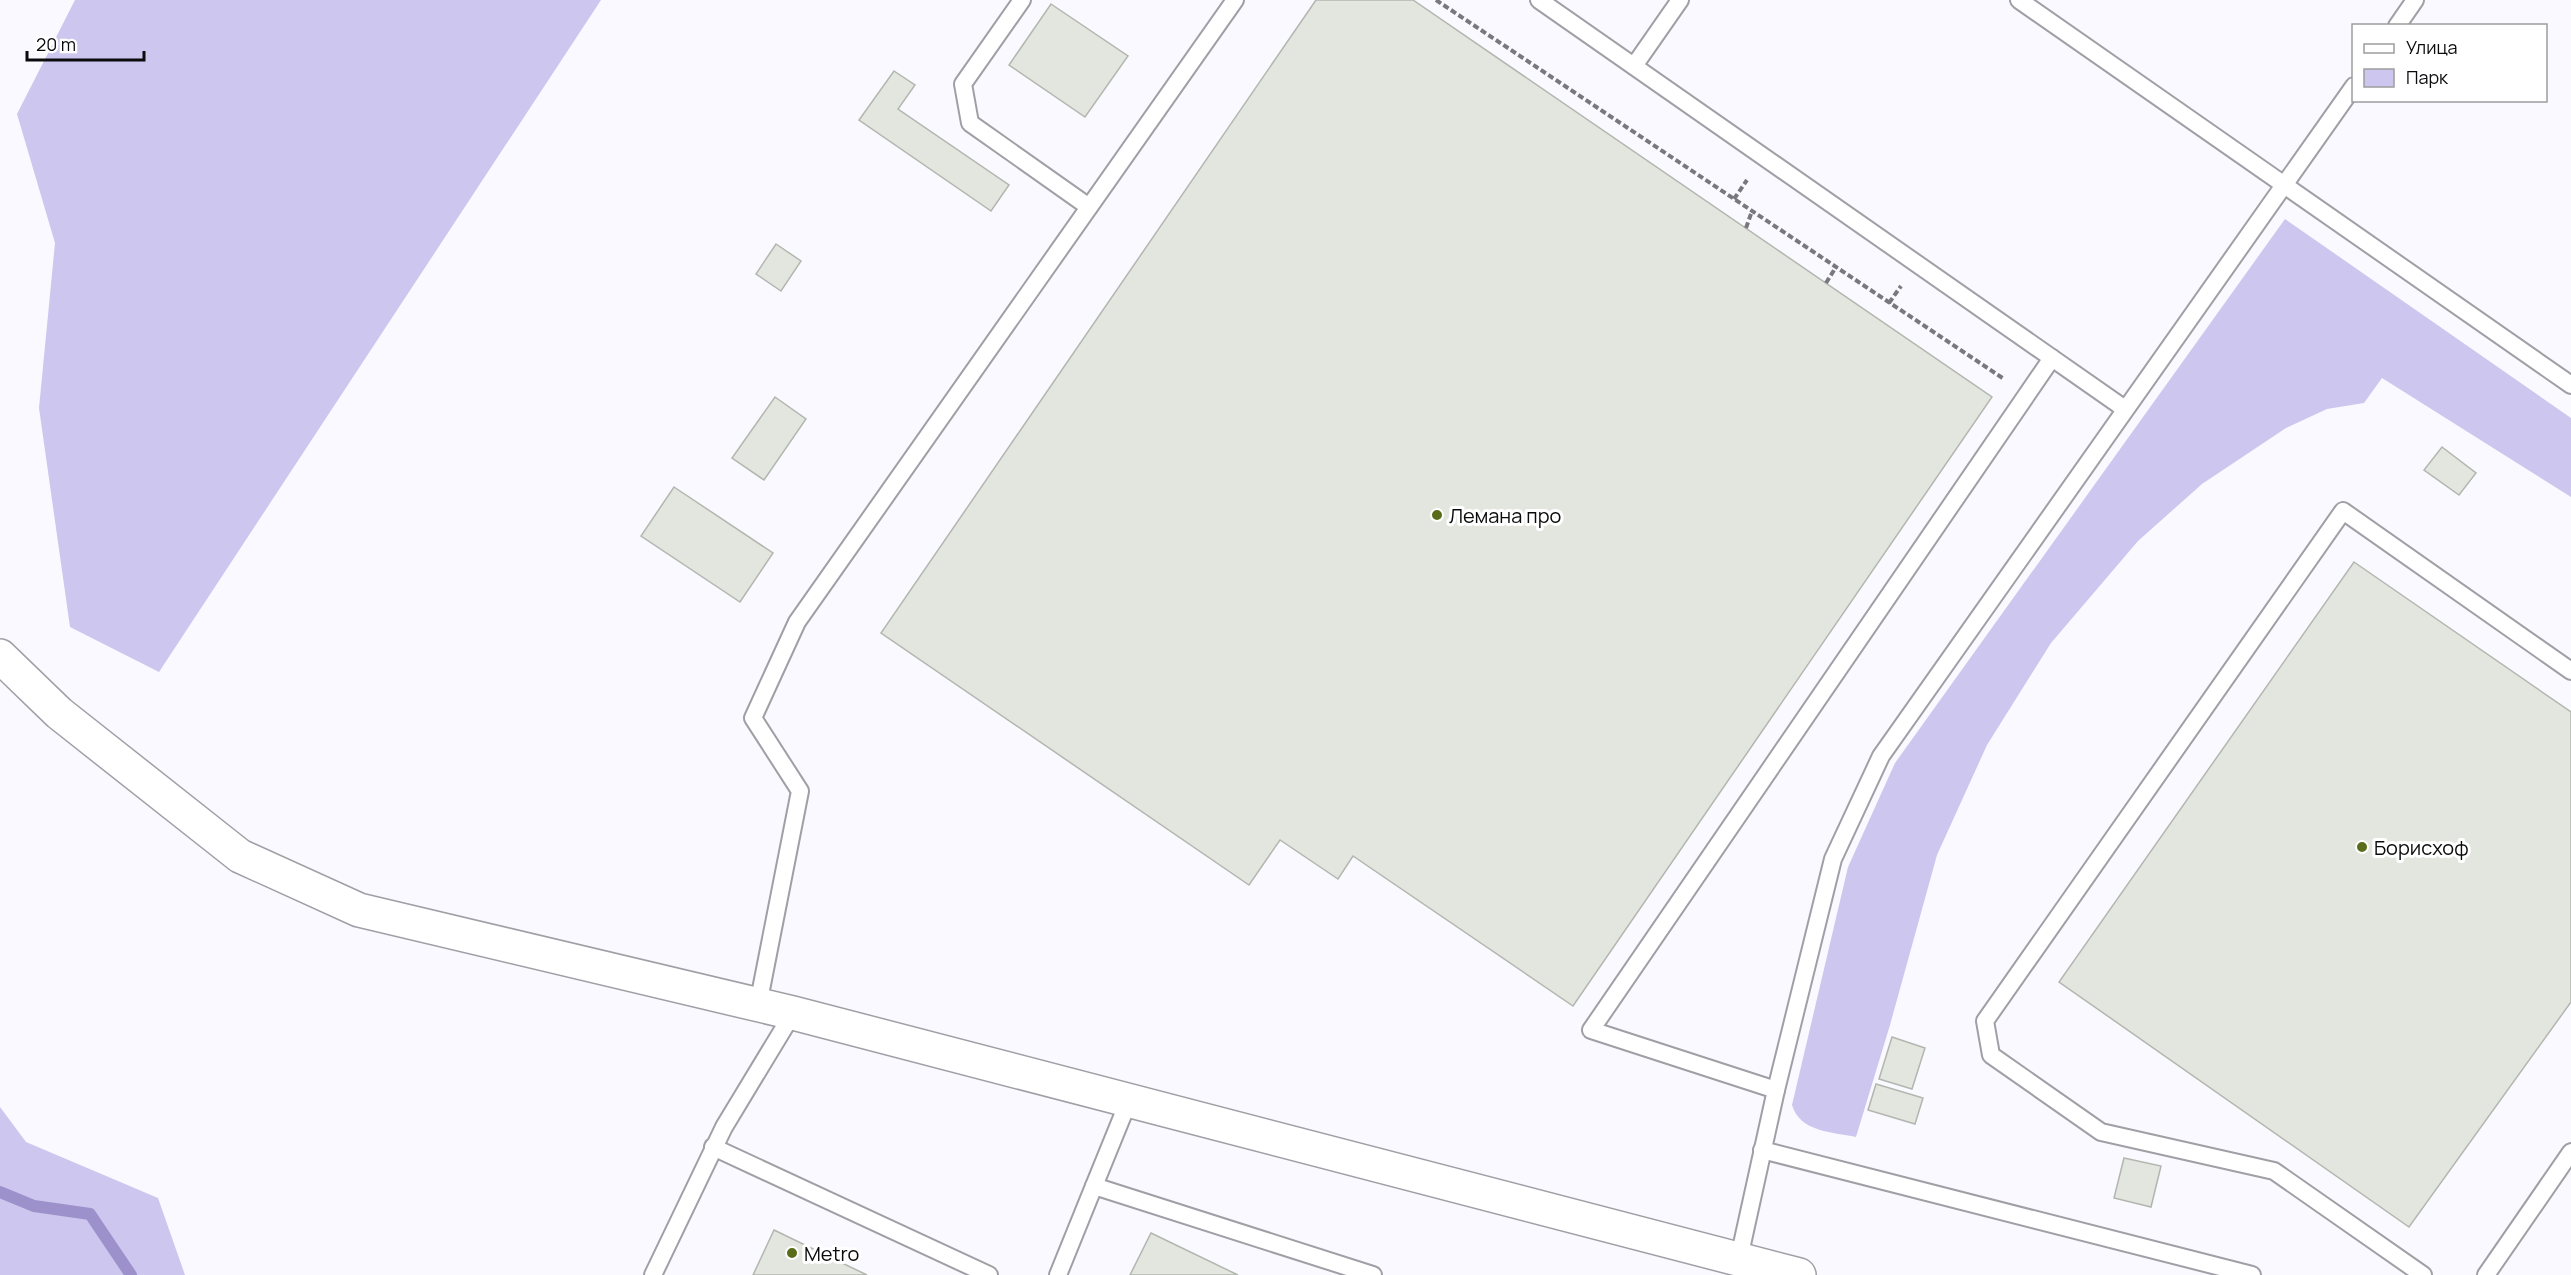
<svg xmlns="http://www.w3.org/2000/svg" width="2571" height="1275" font-family="Manrope,sans-serif">
<rect width="100%" height="100%" fill="#faf9ff"/>
<g fill="#cdc6ee">
<path d="M 75,0 L 601,0 L 159,672 L 70,627 L 39,408 L 55,243 L 17,114 Z"/>
<path d="M 2285,219 L 2571,418 L 2571,497 L 2382,378 L 2364,403 L 2327,409 L 2286,428 L 2202,484 L 2138,541 L 2051,643 L 1987,745 L 1937,855 L 1890,1025 L 1856,1137 C 1832,1132 1800,1132 1792,1105 L 1848,867 L 1895,763 Z"/>
<path d="M 0,1107 L 26,1142 L 158,1198 L 185,1275 L 0,1275 Z"/>
</g>
<g fill="none" stroke-linecap="round" stroke-linejoin="round">
<path stroke="#9c91ca" stroke-width="12" d="M 0,1192 L 34,1206 L 90,1214 L 131,1275"/>
</g>
<g fill="#e3e6de" stroke="#b3b6af" stroke-width="1.5">
<path d="M 1316,0 L 1413,0 L 1992,397 L 1573,1006 L 1353,856 L 1338,879 L 1280,840 L 1249,885 L 881,633 Z"/>
<path d="M 1051,4 L 1128,56 L 1085,117 L 1009,65 Z"/>
<path d="M 894,71 L 915,85 L 898,109 L 1009,185 L 991,211 L 859,120 Z"/>
<path d="M 776,244 L 801,261 L 781,291 L 756,274 Z"/>
<path d="M 775,397 L 806,419 L 764,480 L 732,458 Z"/>
<path d="M 2442,447 L 2476,473 L 2459,495 L 2424,470 Z"/>
<path d="M 674,487 L 773,553 L 740,602 L 641,536 Z"/>
<path d="M 2354,562 L 2571,712 L 2571,1002 L 2409,1227 L 2059,982 Z"/>
<path d="M 1892,1037 L 1925,1048 L 1912,1089 L 1879,1079 Z"/>
<path d="M 1876,1084 L 1923,1098 L 1915,1124 L 1868,1110 Z"/>
<path d="M 2124,1158 L 2161,1166 L 2151,1207 L 2114,1198 Z"/>
<path d="M 774,1230 L 867,1275 L 753,1275 Z"/>
<path d="M 1151,1233 L 1238,1275 L 1130,1275 Z"/>
</g>
<g fill="none" stroke-linecap="round" stroke-linejoin="round">
<defs>
<g id="lane">
<path d="M 1022,0 L 963,84 L 970,123 L 1089,207"/>
<path d="M 1539,0 L 2125,409"/>
<path d="M 2019,0 L 2571,385"/>
<path d="M 2397,26 L 2415,0"/>
<path d="M 1634,66 L 1680,0"/>
<path d="M 758,1005 L 800,791 L 753,718 L 797,622 L 1235,0"/>
<path d="M 1776,1090 L 1591,1030 L 2052,358"/>
<path d="M 713,1147 L 989,1275"/>
<path d="M 1762,1150 L 2252,1275"/>
<path d="M 1094,1186 L 1129,1100"/>
<path d="M 1739,1258 L 1776,1090 L 1833,859 L 1881,756 L 2354,86"/>
<path d="M 653,1275 L 724,1127 L 793,1013"/>
<path d="M 1058,1275 L 1094,1186 L 1373,1275"/>
<path d="M 2423,1275 L 2274,1171 L 2101,1132 L 1991,1055 L 1985,1021 L 2343,511 L 2571,671"/>
<path d="M 2486,1275 L 2571,1152"/>
</g>
<path id="street" d="M 0,656 L 59,713 L 240,856 L 359,910 L 793,1013 L 1799,1275"/>
</defs>
<use href="#lane" stroke="#a09fa6" stroke-width="20"/>
<use href="#street" stroke="#a09fa6" stroke-width="36"/>
<g stroke="#79797d" stroke-width="4" stroke-dasharray="6 3" stroke-linecap="butt">
<path d="M 1436,0 L 2004,379"/>
<path d="M 1734,199 L 1747,180"/>
<path d="M 1746,228 L 1752,211"/>
<path d="M 1826,283 L 1836,267"/>
<path d="M 1889,303 L 1901,286"/>
</g>
<use href="#lane" stroke="#fff" stroke-width="16"/>
<use href="#street" stroke="#fff" stroke-width="33"/>
</g>
<g fill="#596c19" stroke="#fff" stroke-width="2">
<circle cx="1437" cy="515" r="6"/>
<circle cx="2362" cy="847" r="6"/>
<circle cx="792" cy="1253" r="6"/>
</g>
<g text-anchor="middle" dominant-baseline="central" stroke-width="6" stroke-linejoin="round" paint-order="stroke">
<g font-size="20" fill="#0b0b0d" stroke="#fff" text-anchor="start">
<text x="1449" y="515">Лемана про</text>
<text x="2374" y="847">Борисхоф</text>
<text x="804" y="1253">Metro</text>
</g>
</g>
<rect x="2352" y="24" width="195" height="78" fill="#ffffff" stroke="#9d9d9e" stroke-width="1.5"/>
<rect x="2364" y="44" width="30" height="9" fill="#ffffff" stroke="#9d9d9e" stroke-width="1.5"/>
<text x="2406" y="54" font-size="18" fill="#0b0b0d">Улица</text>
<rect x="2364" y="69" width="30" height="18" fill="#cdc6ee" stroke="#9d9d9e" stroke-width="1.5"/>
<text x="2406" y="84" font-size="18" fill="#0b0b0d">Парк</text>
<path d="M27 51v9h117v-9" fill="none" stroke="#0b0b0d" stroke-width="3"/>
<text x="36" y="51" font-size="18" fill="#0b0b0d" stroke="#ffffff" stroke-width="4.5" paint-order="stroke">20 m</text>
</svg>
